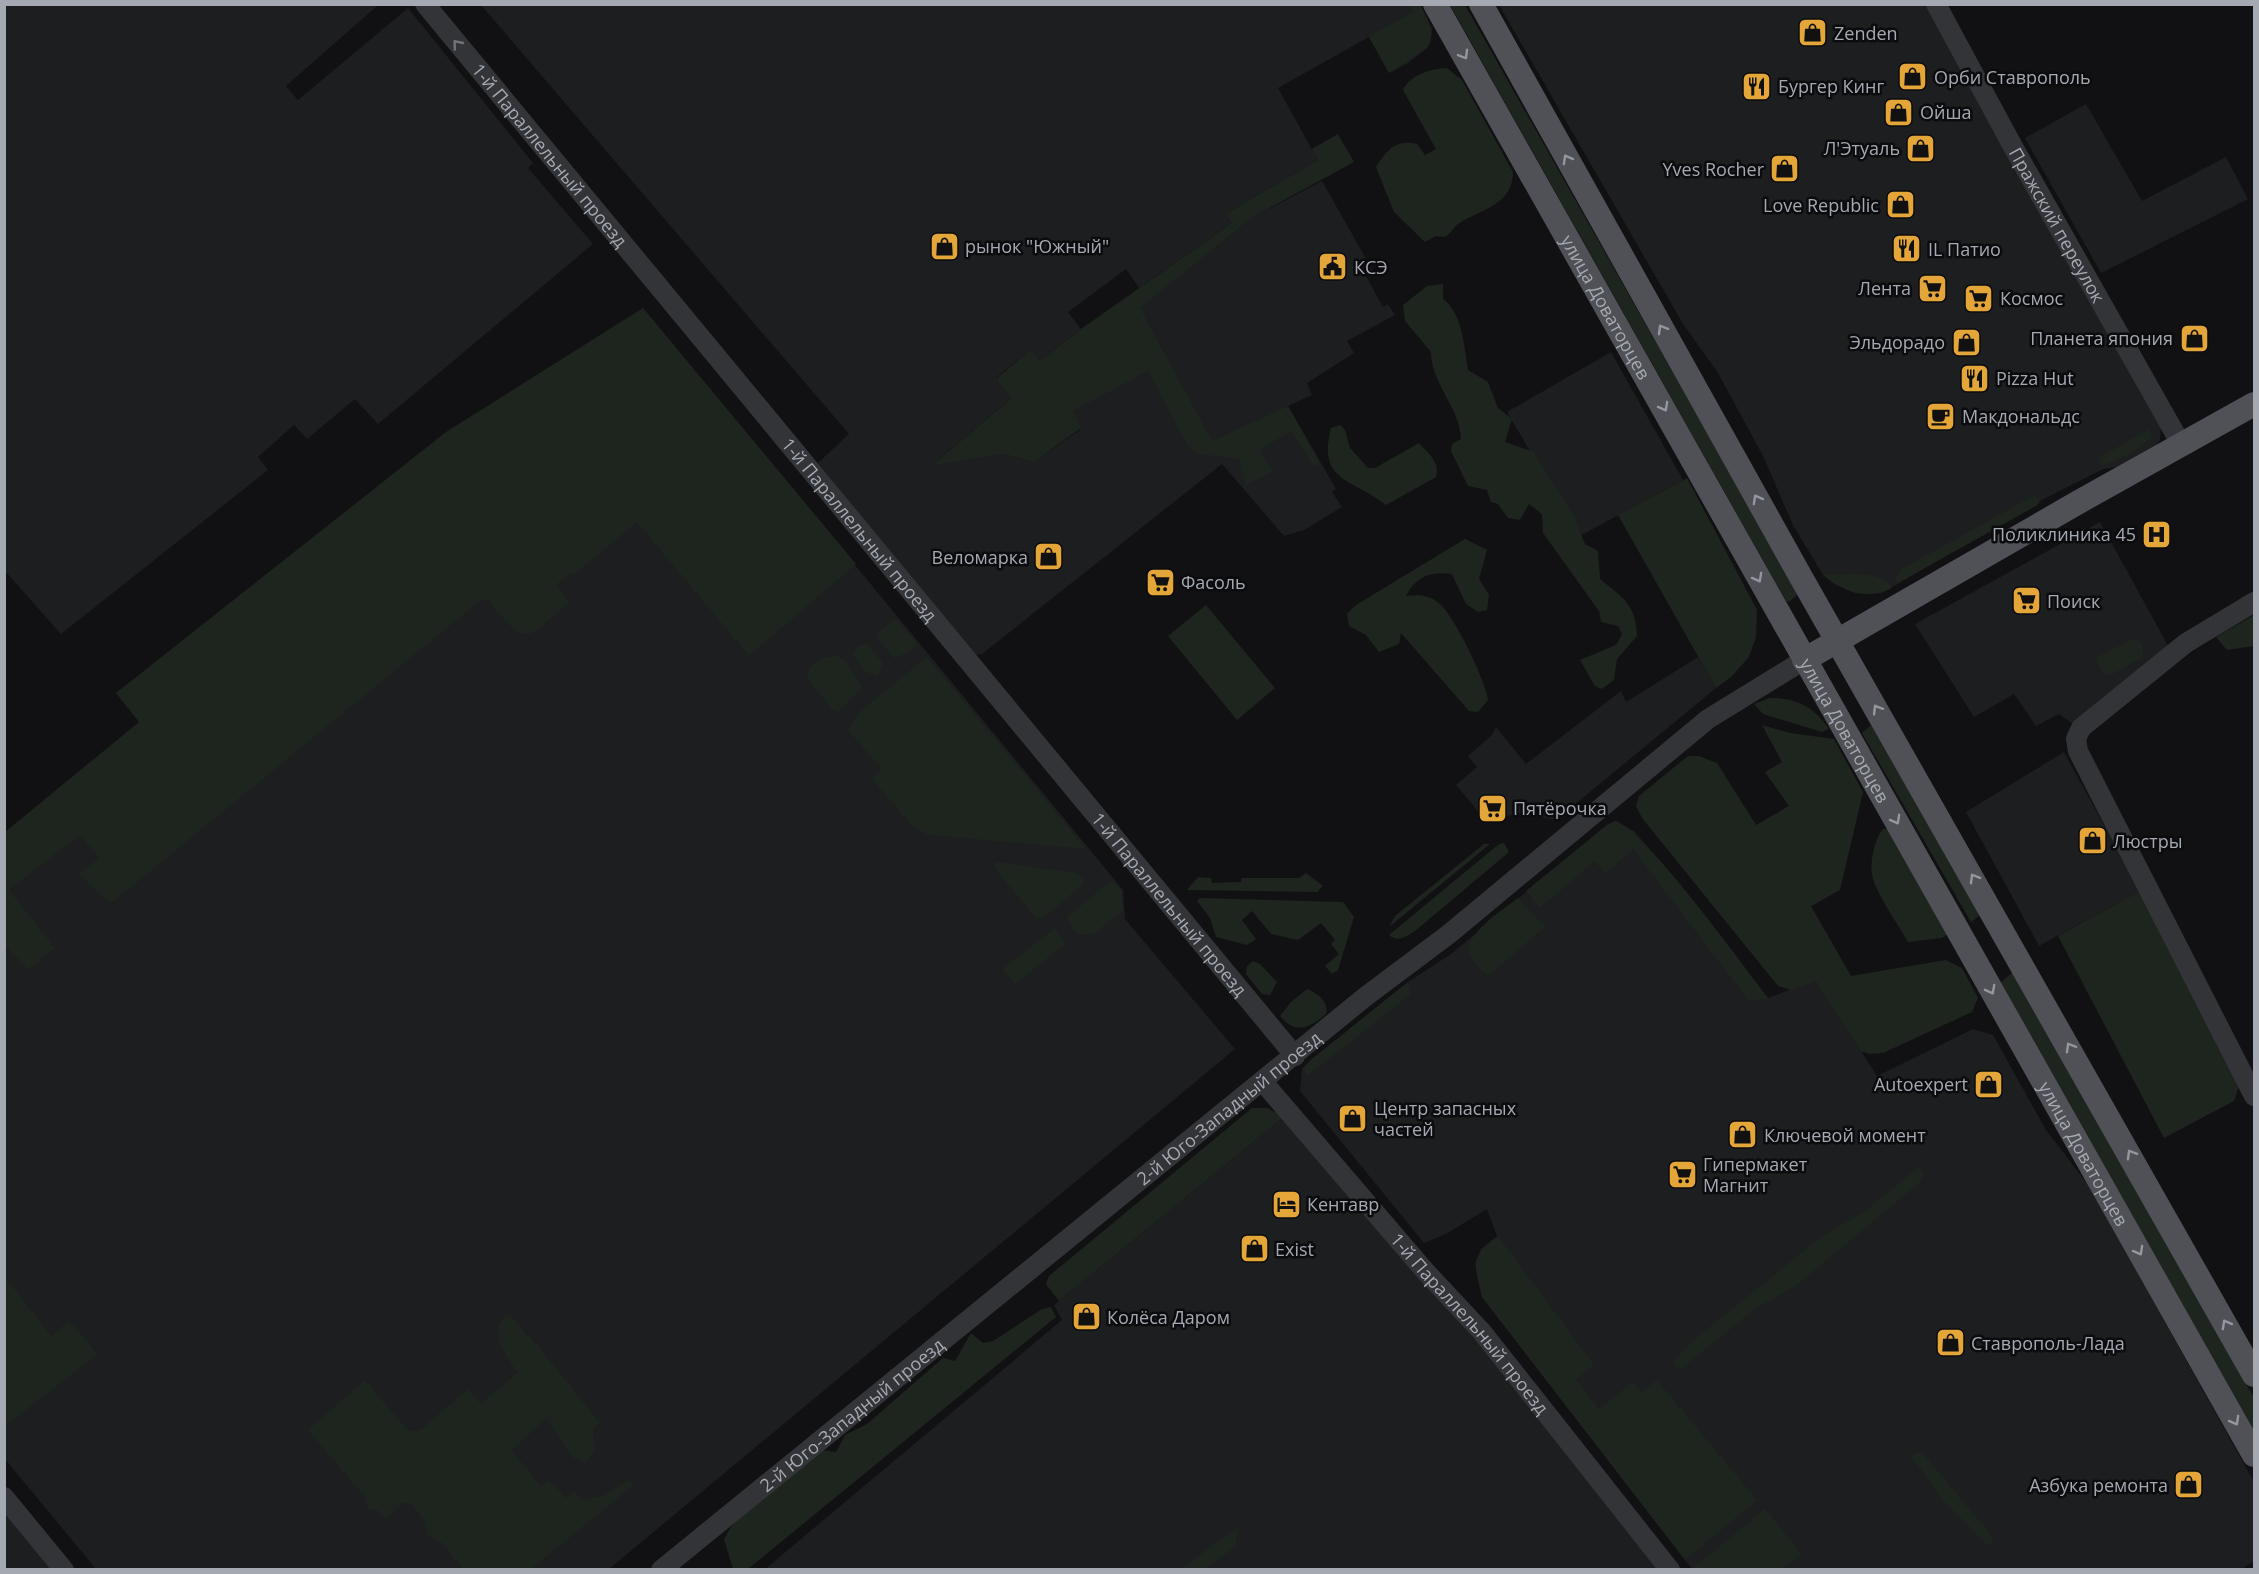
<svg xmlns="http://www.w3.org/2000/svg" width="2259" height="1574" font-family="'Open Sans',sans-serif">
<rect width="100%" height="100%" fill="#111113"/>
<g fill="#1d1e20">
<path d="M 4,5 L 378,5 L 286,86 L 298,100 L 408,8 L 533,163 L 528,168 L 593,244 L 378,424 L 355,399 L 307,439 L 294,425 L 258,457 L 268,470 L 61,634 L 5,571 Z"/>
<path d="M 481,5 L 1420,5 L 1432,29 L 1431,42 L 1427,48 L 1408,63 L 1389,73 L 1369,37 L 1278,88 L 1318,160 L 1225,214 L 1232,223 L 1139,288 L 1126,269 L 1068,312 L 1081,329 L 1040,361 L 1031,349 L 996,378 L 1012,398 L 932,465 L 1003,454 L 1034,462 L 1081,429 L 1069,405 L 1165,354 L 1139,308 L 1253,217 L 1322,181 L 1373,271 L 1366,276 L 1383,307 L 1388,304 L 1395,315 L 1347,341 L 1354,353 L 1307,383 L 1312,395 L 1288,406 L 1336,489 L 1332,492 L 1342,507 L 1304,530 L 1284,536 L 1222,464 L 982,654 L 971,656 L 818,463 L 849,434 Z"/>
<path d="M 1499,5 L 1926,5 L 2161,426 L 2160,440 L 2155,446 L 2117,467 L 2103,469 L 2040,501 L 1882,593 L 1855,593 L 1834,584 L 1823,575 L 1793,525 L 1763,456 L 1718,373 L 1683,324 Z"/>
<path d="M 2086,104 L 2142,201 L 2226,157 L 2248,199 L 2101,273 L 2025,138 Z"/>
<path d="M 648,314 L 1123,890 L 1125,919 L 1235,1049 L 609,1569 L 96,1569 L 5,1459 L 4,838 Z"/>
<path d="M 1611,352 L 1683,480 L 1580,536 L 1507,412 Z"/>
<path d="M 2100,522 L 2171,651 L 2073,724 L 2059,714 L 2036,726 L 2014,694 L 1974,717 L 1915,624 Z"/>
<path d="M 1698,657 L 1716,688 L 1556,820 L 1518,813 L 1487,822 L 1456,785 L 1477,767 L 1468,756 L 1492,735 L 1496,727 L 1526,764 L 1621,691 L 1626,702 Z"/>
<path d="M 2064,752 L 2140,891 L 2039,946 L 1966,812 Z"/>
<path d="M 1615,821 L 1634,831 L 1671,874 L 1768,998 L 1816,980 L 1877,1076 L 1973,1029 L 1993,1035 L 2046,1130 L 2089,1186 L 2254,1482 L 2254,1561 L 2240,1570 L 1692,1569 L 1482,1297 L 1475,1263 L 1481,1249 L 1497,1236 L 1487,1209 L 1446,1234 L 1424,1243 L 1300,1091 L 1302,1069 L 1312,1059 L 1408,982 L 1451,954 L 1607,825 Z"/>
<path d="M 1284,1117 L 1462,1320 L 1660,1570 L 764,1570 L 1062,1320 L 1054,1305 Z"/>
<path d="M 5,1511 L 53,1569 L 5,1569 Z"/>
</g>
<g fill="#1e251f">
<path d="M 1409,5 L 1420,5 C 1428,19 1436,32 1427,48 L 1389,73 L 1369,37 L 1413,12 Z"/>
<path d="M 1450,5 L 1465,5 L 1798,594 L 1789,602 L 1786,601 Z"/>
<path d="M 1447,68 L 1462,80 L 1513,172 C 1513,205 1481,209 1458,224 C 1454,227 1451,233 1445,237 L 1436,236 L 1425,242 L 1394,212 L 1376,167 C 1387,150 1396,139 1417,144 L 1425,155 L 1436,149 L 1403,90 C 1411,74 1431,69 1447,68 Z"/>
<path d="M 1338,134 L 1354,162 L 1253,217 L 1140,308 L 1212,441 L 1288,406 L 1320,463 L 1314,467 L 1291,431 L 1260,450 L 1273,471 L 1246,485 L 1239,459 L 1200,454 L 1189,448 L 1148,371 L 1073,411 L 1081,428 L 1034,462 L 1003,454 L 931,466 L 1012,398 L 996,379 L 1031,349 L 1040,361 L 1081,329 L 1232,223 L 1225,214 L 1318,160 L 1312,149 Z"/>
<path d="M 1443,284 L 1443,299 C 1463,314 1464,346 1468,370 L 1488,382 L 1498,408 L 1512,419 L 1505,442 L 1534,452 L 1574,516 L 1585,544 L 1598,551 L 1600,579 C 1623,598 1636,604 1637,636 L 1617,659 L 1614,680 L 1602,689 L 1595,686 L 1580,660 L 1616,645 L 1622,634 L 1618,626 L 1601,622 L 1599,611 L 1543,533 L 1542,514 L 1529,504 L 1520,520 L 1508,518 L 1498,504 L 1491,502 L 1487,490 L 1468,486 L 1451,451 L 1452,444 L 1461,439 C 1460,407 1431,384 1431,352 L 1405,321 L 1403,305 L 1427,286 Z"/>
<path d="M 643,308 L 856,564 L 749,656 L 637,522 L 574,575 L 571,573 L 556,585 L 569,602 C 523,642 529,649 488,600 L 481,600 L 114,901 L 109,902 L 79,874 L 99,858 L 80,835 L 9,890 L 55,948 L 28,970 L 5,945 L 5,832 L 139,722 L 116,693 L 446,432 Z"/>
<path d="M 1340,425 L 1345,430 L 1350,448 L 1368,468 L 1375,468 L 1419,443 C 1428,453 1441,463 1436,477 L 1386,505 C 1352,478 1317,482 1331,428 Z"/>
<path d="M 2150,429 L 2152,436 C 2140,449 2118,462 2101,465 L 2098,458 Z"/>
<path d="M 1687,478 L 1757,610 L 1756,637 L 1749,657 L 1731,677 L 1716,688 L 1618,515 Z"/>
<path d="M 2035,495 L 2040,502 L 2036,506 L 1898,583 L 1896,579 L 1900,570 Z"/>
<path d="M 1465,539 L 1487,550 L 1479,579 L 1489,595 L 1487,610 L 1478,612 L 1466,604 L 1452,574 C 1431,571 1416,576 1406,596 C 1419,594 1430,595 1440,604 C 1456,619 1485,680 1488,700 L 1478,712 L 1469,711 L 1401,633 L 1399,644 L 1379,652 L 1366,635 L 1349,626 L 1347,614 L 1356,605 Z"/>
<path d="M 1823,575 C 1842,575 1882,569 1892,588 C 1867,601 1844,592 1823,575 Z"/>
<path d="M 1206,605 L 1275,688 L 1237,720 L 1168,636 Z"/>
<path d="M 2254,615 L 2254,646 L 2227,650 L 2216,637 Z"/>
<path d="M 895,618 L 917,644 L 905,654 L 894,658 L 878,639 L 877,635 Z"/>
<path d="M 2137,639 L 2142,643 L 2143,657 L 2111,675 L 2105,674 L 2096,661 L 2099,656 L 2131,640 Z"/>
<path d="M 863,644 L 868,644 L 883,663 L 880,673 L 876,676 L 866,672 L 853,655 L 857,647 Z"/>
<path d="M 837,656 L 844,660 L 863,687 L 838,712 L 832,709 L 807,678 C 808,664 823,655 837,656 Z"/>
<path d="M 927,657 L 1086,849 L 929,835 L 914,828 L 872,779 L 881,768 L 848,730 L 862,710 Z"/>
<path d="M 1770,698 C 1797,698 1814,707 1829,729 L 1822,732 L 1763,714 L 1754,704 Z"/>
<path d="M 1762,725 L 1790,733 L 1834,739 L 1863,792 L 1840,890 L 1811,906 L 1851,976 L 1946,960 L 1962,968 L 1978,998 L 1972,1012 L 1883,1053 L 1869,1054 L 1861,1051 L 1816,981 L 1791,990 L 1778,986 L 1642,818 L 1636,806 L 1639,796 L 1688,756 L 1699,756 L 1717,763 L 1756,825 L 1789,806 L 1765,772 L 1782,762 Z"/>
<path d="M 1871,725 L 1980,915 L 1971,922 L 1862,733 Z"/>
<path d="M 1615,821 C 1644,828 1744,967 1768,998 L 1749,1001 L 1633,849 L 1605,874 L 1595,861 L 1540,908 L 1526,891 L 1607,825 Z"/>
<path d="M 1883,829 L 1889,829 L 1949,933 L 1942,938 L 1908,942 C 1899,926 1878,896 1873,879 C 1869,864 1874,840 1883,829 Z"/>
<path d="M 1504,843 L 1509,852 L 1415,931 C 1407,936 1398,943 1389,935 L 1499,844 Z"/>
<path d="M 1484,844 L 1490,844 L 1389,927 L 1395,916 Z"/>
<path d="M 996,862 L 1078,873 L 1085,883 L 1043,918 L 1036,918 L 993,866 Z"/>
<path d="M 1306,873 L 1323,886 L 1317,892 L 1187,890 L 1198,877 L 1211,878 L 1212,883 L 1241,882 L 1242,878 L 1299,878 Z"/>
<path d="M 1112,880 L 1121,890 L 1123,910 L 1094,934 L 1077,934 L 1066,918 Z"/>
<path d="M 2140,891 L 2239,1086 L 2234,1101 L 2164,1138 L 2058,936 Z"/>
<path d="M 1200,898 L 1343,902 L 1354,917 L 1338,970 L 1332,974 L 1325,966 L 1339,954 L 1331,944 L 1335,940 L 1321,923 L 1298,940 L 1271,934 L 1252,911 L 1242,920 L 1256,939 L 1247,945 L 1216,937 L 1210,918 L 1197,901 Z"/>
<path d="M 1518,898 L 1545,927 L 1488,976 C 1483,971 1475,965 1471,958 C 1458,937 1503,910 1518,898 Z"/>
<path d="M 1055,928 L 1066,943 L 1015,984 L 1002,969 Z"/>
<path d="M 1253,961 L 1260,964 L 1277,982 L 1270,995 L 1262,994 L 1246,974 L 1247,966 Z"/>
<path d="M 2012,973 L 2015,974 L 2254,1398 L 2254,1431 L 2001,982 Z"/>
<path d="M 1408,982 L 1411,994 L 1307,1076 L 1302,1069 L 1312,1059 Z"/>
<path d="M 1307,989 C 1317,993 1329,1001 1326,1014 C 1310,1028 1295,1035 1280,1016 L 1291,1002 Z"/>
<path d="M 1252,1108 L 1267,1108 L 1284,1117 L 1059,1301 L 1046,1284 L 1049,1276 Z"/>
<path d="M 1919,1167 L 1924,1173 L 1920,1182 L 1797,1285 L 1755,1309 L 1682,1368 L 1675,1367 L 1674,1361 L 1690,1343 L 1821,1237 L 1865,1211 Z"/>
<path d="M 1498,1236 L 1594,1365 L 1576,1380 L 1599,1409 L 1633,1382 L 1641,1392 L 1657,1380 L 1757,1500 L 1685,1560 L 1482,1297 C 1475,1264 1468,1260 1498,1236 Z"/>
<path d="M 5,1277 L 51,1336 L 69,1321 L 98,1354 L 5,1426 Z"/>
<path d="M 1051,1307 L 1056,1317 L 748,1569 L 733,1569 L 724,1539 L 734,1522 L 821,1450 L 836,1452 L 845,1435 L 867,1424 L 943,1358 L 955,1361 L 971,1333 L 983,1343 L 993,1341 L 1042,1309 Z"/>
<path d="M 505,1315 L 510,1316 L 538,1346 L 600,1423 L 593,1429 L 595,1451 L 585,1463 L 572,1457 L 546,1418 L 512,1450 L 541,1487 L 549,1480 L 566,1498 L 575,1491 L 582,1501 L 605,1495 L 629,1479 L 634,1485 L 531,1569 L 463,1569 L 440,1541 L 428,1536 L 425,1521 L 411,1503 L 402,1503 L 385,1520 L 375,1508 L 369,1511 L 365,1497 L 308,1430 L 365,1380 L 408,1431 L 419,1431 L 468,1389 L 481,1404 L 517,1373 C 506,1352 488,1337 505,1315 Z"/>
<path d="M 1921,1451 L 1992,1536 L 1993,1544 L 1986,1544 L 1942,1499 L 1911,1456 Z"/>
<path d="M 1765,1509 L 1802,1554 L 1783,1569 L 1692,1569 Z"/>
<path d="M 1237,1528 L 1236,1546 L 1205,1569 L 1180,1569 Z"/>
</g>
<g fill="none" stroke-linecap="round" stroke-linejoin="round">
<g stroke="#333437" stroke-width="20">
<path id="s1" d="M 425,4 L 1295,1056"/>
<path id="s2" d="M 1936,4 L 2011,143 L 2181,444"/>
<path d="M 2254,602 L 2186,643 L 2081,728 L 2076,739 L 2078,751 L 2254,1096"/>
<path id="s3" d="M 1263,1082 L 1425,1271 L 1482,1332 L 1670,1570"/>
<path d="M 4,1497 L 64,1570"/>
<path id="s4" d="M 661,1570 L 1365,997 L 1449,934 L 1708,719 L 1804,660"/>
</g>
<g stroke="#4f5156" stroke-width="24">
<path id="s5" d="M 1435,4 L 2254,1455"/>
<path d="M 1481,4 L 1802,579 L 2254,1375"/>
<path d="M 1804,660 L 2077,503 L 2254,404"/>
</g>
</g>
<defs><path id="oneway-chevron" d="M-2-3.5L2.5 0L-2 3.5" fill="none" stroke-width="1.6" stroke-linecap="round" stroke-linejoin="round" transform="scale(1.5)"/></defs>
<use stroke="#71747b" href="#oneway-chevron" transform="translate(457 44) rotate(-129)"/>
<g stroke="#9397a0">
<use href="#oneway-chevron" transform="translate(1464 55) rotate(60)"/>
<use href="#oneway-chevron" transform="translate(1567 159) rotate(-119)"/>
<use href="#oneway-chevron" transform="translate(1662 329) rotate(-120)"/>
<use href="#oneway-chevron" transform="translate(1664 407) rotate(61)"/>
<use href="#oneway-chevron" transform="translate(1757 499) rotate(-119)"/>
<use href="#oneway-chevron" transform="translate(1758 578) rotate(61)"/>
<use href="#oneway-chevron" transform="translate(1877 709) rotate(-121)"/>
<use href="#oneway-chevron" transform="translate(1896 820) rotate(61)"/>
<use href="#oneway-chevron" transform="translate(1974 878) rotate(-120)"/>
<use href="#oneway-chevron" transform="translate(1991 990) rotate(62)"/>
<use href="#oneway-chevron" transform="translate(2070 1047) rotate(-120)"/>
<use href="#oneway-chevron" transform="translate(2131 1154) rotate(-120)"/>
<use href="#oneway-chevron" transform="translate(2139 1251) rotate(61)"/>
<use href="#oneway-chevron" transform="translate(2226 1324) rotate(-119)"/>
<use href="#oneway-chevron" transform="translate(2235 1421) rotate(61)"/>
</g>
<defs>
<symbol id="shop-square" viewBox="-11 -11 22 22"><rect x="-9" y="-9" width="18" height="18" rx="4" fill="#e4a638" stroke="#0c0c0e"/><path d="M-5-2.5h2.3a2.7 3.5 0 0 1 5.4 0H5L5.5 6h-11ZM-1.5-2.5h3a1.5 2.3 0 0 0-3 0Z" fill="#111"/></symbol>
<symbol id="restaurant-square" viewBox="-11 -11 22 22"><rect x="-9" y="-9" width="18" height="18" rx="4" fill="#e4a638" stroke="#0c0c0e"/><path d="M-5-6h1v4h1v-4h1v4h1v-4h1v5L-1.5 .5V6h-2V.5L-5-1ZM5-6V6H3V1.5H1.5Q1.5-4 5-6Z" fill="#111"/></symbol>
<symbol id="civic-square" viewBox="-11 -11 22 22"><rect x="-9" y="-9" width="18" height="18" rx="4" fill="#e4a638" stroke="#0c0c0e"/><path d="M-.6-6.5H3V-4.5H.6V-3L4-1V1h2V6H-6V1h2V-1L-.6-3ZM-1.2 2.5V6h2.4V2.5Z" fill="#111"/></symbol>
<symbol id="supermarket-square" viewBox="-11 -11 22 22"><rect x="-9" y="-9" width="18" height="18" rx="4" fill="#e4a638" stroke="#0c0c0e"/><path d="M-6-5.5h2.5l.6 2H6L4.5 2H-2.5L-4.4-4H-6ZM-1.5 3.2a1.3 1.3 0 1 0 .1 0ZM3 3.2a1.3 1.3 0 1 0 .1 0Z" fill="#111"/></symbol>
<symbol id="cafe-square" viewBox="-11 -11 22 22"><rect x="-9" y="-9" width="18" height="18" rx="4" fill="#e4a638" stroke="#0c0c0e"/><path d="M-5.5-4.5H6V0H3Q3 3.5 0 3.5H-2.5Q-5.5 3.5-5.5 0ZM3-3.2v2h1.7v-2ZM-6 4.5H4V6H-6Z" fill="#111"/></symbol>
<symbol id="hospital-square" viewBox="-11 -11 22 22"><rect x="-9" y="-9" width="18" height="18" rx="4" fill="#e4a638" stroke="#0c0c0e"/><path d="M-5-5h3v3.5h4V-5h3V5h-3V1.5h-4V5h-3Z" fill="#111"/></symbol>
<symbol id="hotel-square" viewBox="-11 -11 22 22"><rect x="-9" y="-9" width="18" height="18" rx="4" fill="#e4a638" stroke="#0c0c0e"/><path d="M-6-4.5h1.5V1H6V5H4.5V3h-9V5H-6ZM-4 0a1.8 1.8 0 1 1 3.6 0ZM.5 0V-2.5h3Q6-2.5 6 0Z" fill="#111"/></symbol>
</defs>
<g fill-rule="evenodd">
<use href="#shop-square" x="1796" y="16" width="33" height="33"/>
<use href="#shop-square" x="1896" y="60" width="33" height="33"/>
<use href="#restaurant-square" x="1740" y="70" width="33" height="33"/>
<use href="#shop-square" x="1882" y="96" width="33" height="33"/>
<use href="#shop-square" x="1904" y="132" width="33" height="33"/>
<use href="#shop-square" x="1768" y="152" width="33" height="33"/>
<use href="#shop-square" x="1884" y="188" width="33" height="33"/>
<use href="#shop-square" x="928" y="230" width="33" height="33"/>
<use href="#restaurant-square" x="1890" y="232" width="33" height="33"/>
<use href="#civic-square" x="1316" y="250" width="33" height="33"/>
<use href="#supermarket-square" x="1916" y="272" width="33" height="33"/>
<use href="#supermarket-square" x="1962" y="282" width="33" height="33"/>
<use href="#shop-square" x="2178" y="322" width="33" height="33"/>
<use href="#shop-square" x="1950" y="326" width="33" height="33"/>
<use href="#restaurant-square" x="1958" y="362" width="33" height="33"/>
<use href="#cafe-square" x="1924" y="400" width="33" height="33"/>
<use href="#hospital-square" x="2140" y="518" width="33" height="33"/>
<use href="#shop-square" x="1032" y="540" width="33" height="33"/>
<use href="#supermarket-square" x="1144" y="566" width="33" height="33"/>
<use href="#supermarket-square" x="2010" y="584" width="33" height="33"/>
<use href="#supermarket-square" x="1476" y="792" width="33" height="33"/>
<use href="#shop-square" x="2076" y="824" width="33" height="33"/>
<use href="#shop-square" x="1972" y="1068" width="33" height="33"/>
<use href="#shop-square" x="1336" y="1102" width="33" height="33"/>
<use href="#shop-square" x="1726" y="1118" width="33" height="33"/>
<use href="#supermarket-square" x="1666" y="1158" width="33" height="33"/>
<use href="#hotel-square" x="1270" y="1188" width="33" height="33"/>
<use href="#shop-square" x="1238" y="1232" width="33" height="33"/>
<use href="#shop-square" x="1070" y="1300" width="33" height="33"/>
<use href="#shop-square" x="1934" y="1326" width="33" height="33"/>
<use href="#shop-square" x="2172" y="1468" width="33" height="33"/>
</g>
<g text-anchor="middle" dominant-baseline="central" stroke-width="5" stroke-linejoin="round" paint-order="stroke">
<g font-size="18" fill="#a4a9b2" stroke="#0c0c0e" text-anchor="start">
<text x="1834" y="33">Zenden</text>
<text x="1934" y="77">Орби Ставрополь</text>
<text x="1778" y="86">Бургер Кинг</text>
<text x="1920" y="112">Ойша</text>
<text x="1900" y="148" text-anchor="end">Л'Этуаль</text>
<text x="1764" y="169" text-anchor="end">Yves Rocher</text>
<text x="1879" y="205" text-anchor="end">Love Republic</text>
<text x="965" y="246">рынок "Южный"</text>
<text x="1928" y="249">IL Патио</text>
<text x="1354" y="267">КСЭ</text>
<text x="1911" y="288" text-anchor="end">Лента</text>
<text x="2000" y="298">Космос</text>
<text x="2173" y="338" text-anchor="end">Планета япония</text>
<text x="1945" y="342" text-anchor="end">Эльдорадо</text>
<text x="1996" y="378">Pizza Hut</text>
<text x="1962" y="416">Макдональдс</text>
<text x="2136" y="534" text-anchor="end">Поликлиника 45</text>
<text x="1028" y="557" text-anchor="end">Веломарка</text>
<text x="1181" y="582">Фасоль</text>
<text x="2047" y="601">Поиск</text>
<text x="1513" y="808">Пятёрочка</text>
<text x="2113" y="841">Люстры</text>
<text x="1968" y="1084" text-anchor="end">Autoexpert</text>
<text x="1374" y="1108">Центр запасных<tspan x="1374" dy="21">частей</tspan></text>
<text x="1764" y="1135">Ключевой момент</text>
<text x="1703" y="1164">Гипермакет<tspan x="1703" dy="21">Магнит</tspan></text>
<text x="1307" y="1204">Кентавр</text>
<text x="1275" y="1249">Exist</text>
<text x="1107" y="1317">Колёса Даром</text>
<text x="1971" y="1343">Ставрополь-Лада</text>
<text x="2168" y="1485" text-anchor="end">Азбука ремонта</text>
</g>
<g font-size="18" fill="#a4a9b2" stroke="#0c0c0e">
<text stroke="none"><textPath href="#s1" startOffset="196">1-й Параллельный проезд</textPath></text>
<text stroke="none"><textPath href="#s2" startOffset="252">Пражский переулок</textPath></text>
<text stroke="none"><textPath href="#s5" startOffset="348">улица Доваторцев</textPath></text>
<text stroke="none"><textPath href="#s1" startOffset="682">1-й Параллельный проезд</textPath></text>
<text stroke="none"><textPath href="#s5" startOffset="834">улица Доваторцев</textPath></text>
<text stroke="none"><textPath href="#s1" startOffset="1168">1-й Параллельный проезд</textPath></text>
<text stroke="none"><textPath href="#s4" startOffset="732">2-й Юго-Западный проезд</textPath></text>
<text stroke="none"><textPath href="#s5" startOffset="1320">улица Доваторцев</textPath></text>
<text stroke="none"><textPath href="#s3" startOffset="318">1-й Параллельный проезд</textPath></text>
<text stroke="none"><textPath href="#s4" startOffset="246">2-й Юго-Западный проезд</textPath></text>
</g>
</g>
<rect width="2259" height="1574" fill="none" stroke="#a4a9b2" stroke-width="12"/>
</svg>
